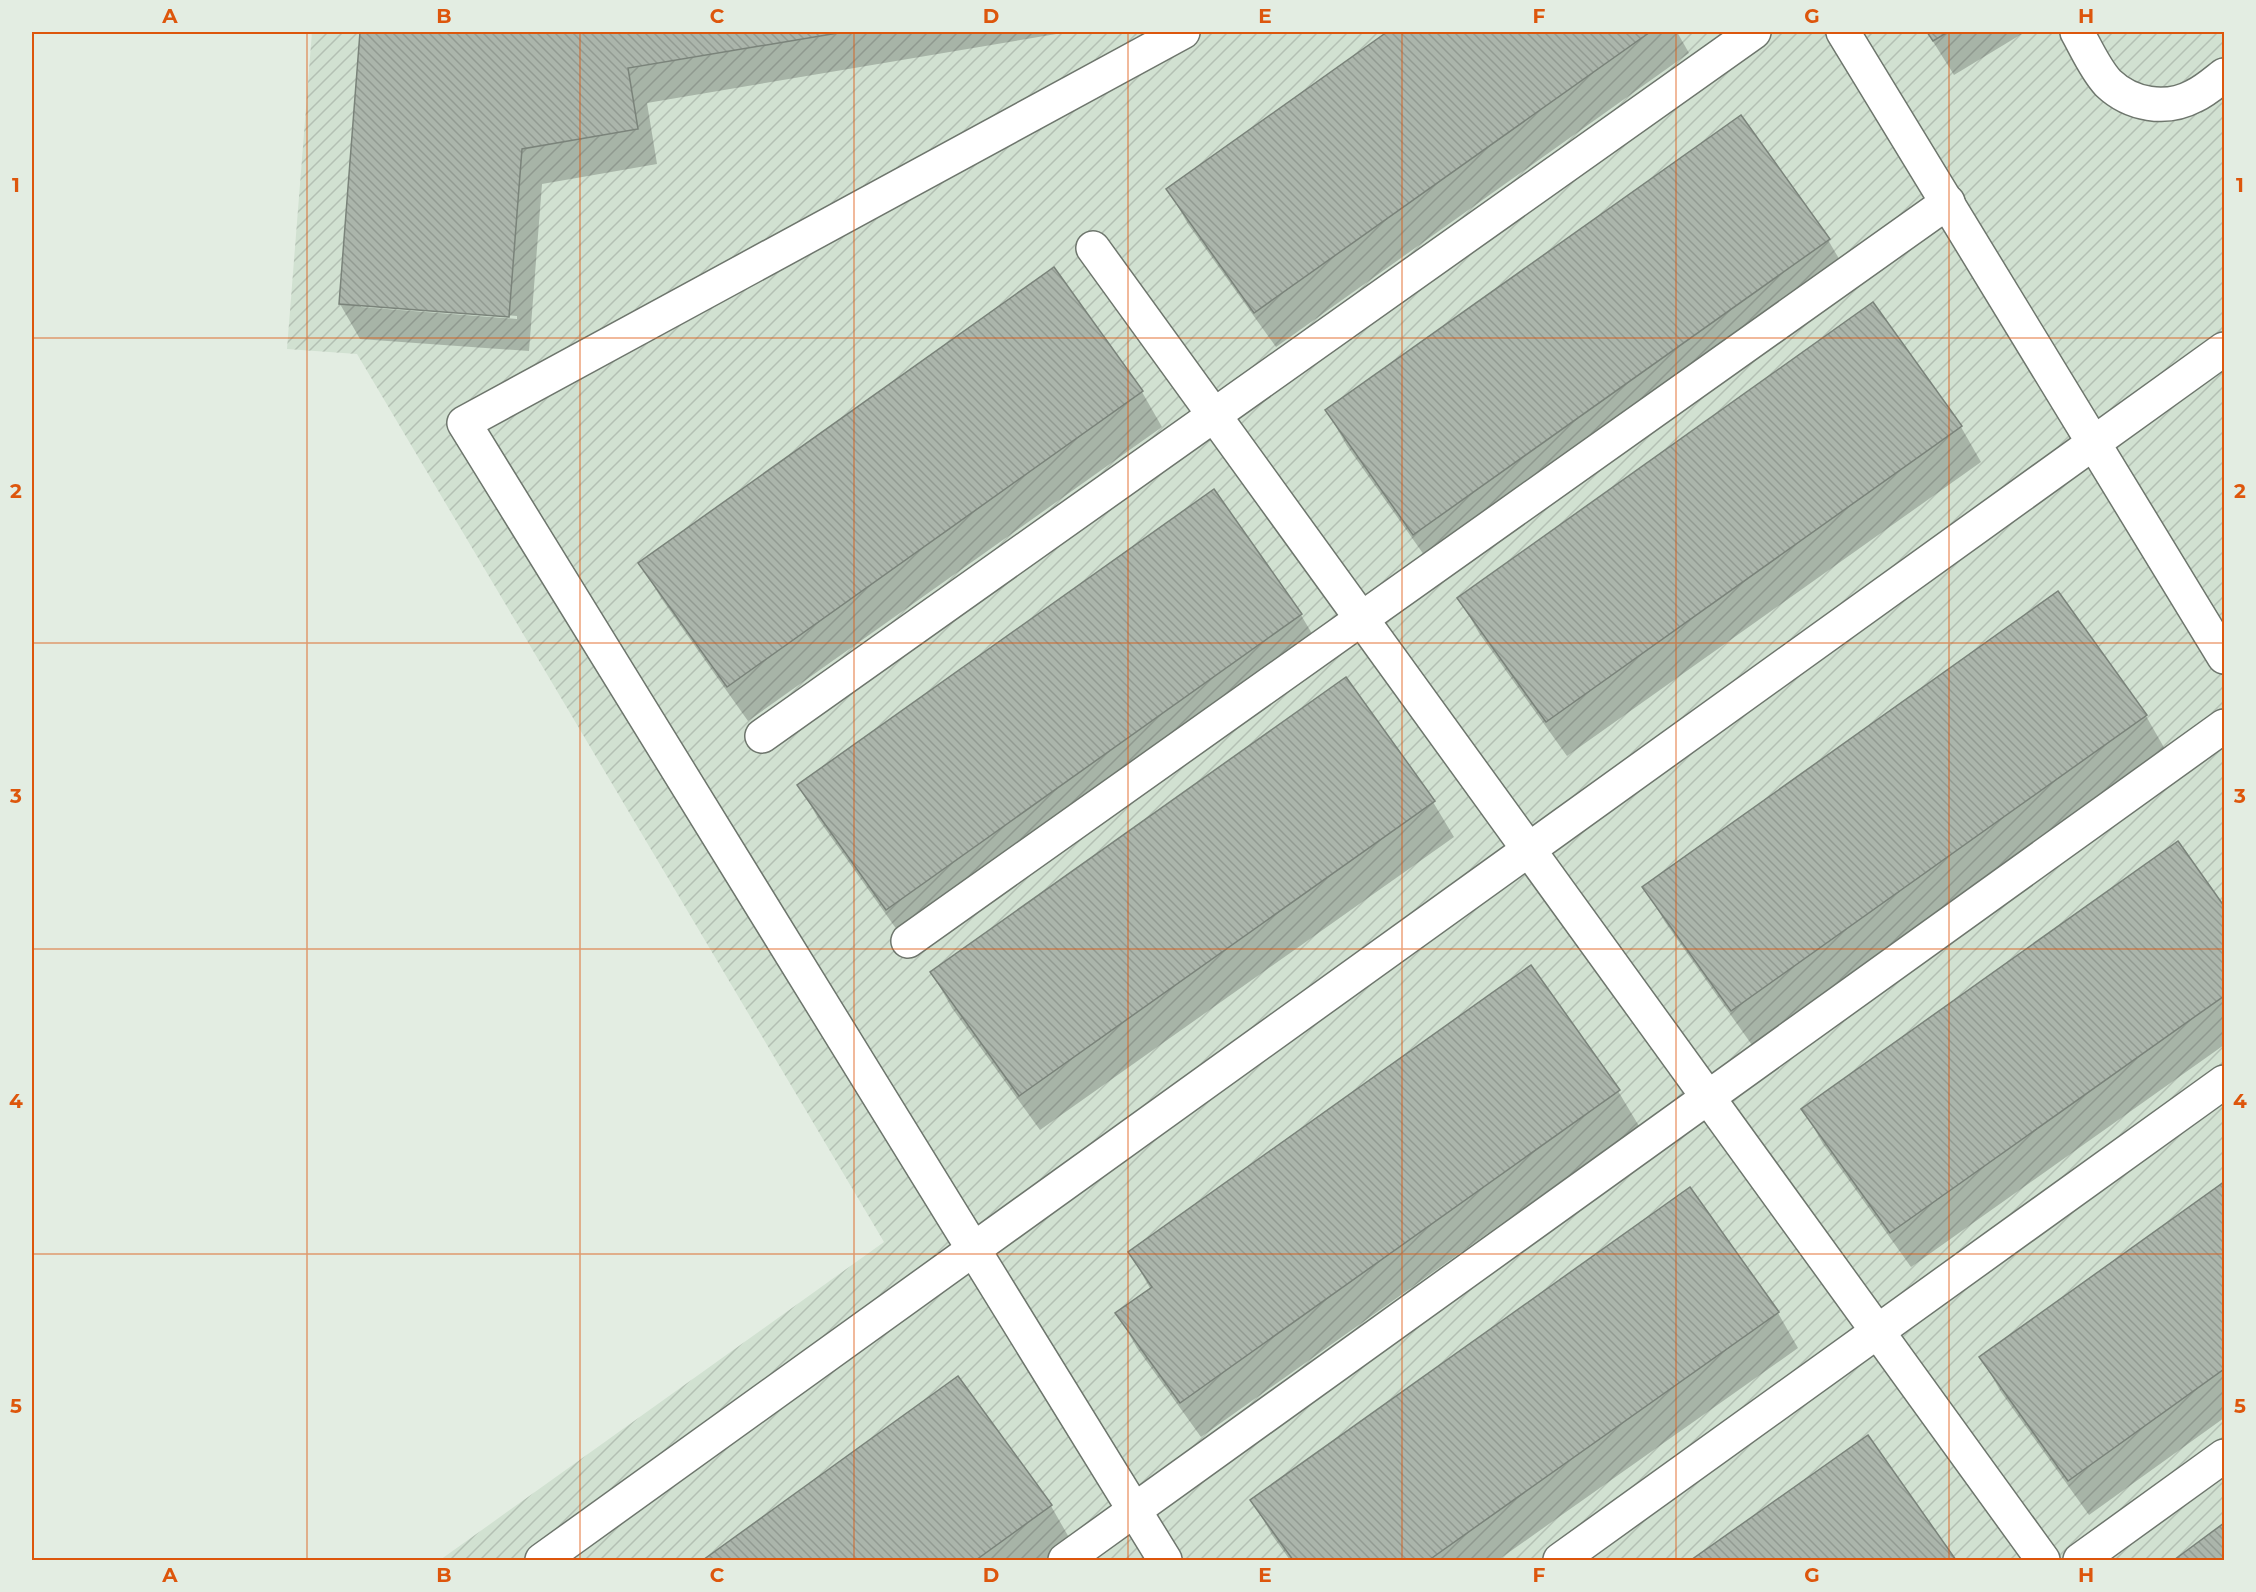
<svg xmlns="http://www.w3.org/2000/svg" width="2256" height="1592" font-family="Montserrat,sans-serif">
<defs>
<pattern id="industrial-furrows" width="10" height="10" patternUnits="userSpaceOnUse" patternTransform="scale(1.5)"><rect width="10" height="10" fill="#d1e1d1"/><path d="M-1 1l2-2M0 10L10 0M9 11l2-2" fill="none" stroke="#b3c0b3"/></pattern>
<pattern id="building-back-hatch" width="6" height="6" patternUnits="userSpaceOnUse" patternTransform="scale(1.5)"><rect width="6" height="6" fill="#abb5ab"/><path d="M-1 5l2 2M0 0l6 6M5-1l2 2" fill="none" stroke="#929b92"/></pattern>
</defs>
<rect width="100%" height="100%" fill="#e3ede2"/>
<path fill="url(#industrial-furrows)" d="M 312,32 L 2224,32 L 2224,1560 L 440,1560 L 884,1242 L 357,354 L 287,349 Z"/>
<g fill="#0003" fill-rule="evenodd">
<path d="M 362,32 L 1068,32 L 647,103 L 657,164 L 542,184 L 529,351 L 360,339 L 340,304 ZM 361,304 L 517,316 L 517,319 L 361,307 Z"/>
<path d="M 1389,32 L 1677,32 L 1689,53 L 1276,347 L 1188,224 L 1168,189 Z"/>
<path d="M 1927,32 L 2025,32 L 1954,75 Z"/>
<path d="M 1828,240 L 1848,274 L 1434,569 L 1347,446 L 1327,411 Z"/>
<path d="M 1054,269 L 1142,392 L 1162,427 L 748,721 L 661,598 L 640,563 Z"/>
<path d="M 1873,304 L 1961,427 L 1981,462 L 1567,756 L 1479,633 L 1459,598 Z"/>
<path d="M 1213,491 L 1301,615 L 1321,649 L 907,944 L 819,820 L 799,785 Z"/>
<path d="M 2146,716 L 2166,751 L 1752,1045 L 1665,922 L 1644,887 Z"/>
<path d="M 1433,802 L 1454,837 L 1040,1130 L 952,1008 L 932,973 Z"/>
<path d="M 2177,843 L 2224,909 L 2224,1045 L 1911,1267 L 1823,1144 L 1803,1109 Z"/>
<path d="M 1618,1091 L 1639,1126 L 1201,1437 L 1137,1348 L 1117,1313 L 1151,1290 L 1130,1253 Z"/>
<path d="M 2224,1184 L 2224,1418 L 2089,1515 L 2001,1392 L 1981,1357 Z"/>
<path d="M 1778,1313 L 1798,1348 L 1498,1560 L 1290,1560 L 1272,1535 L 1252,1500 Z"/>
<path d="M 958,1378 L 1051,1506 L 1071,1541 L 1044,1560 L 706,1560 Z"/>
<path d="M 1868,1437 L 1956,1560 L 1694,1560 Z"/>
<path d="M 2224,1525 L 2224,1560 L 2176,1560 Z"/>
</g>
<g fill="url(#building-back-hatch)" stroke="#7a837a" stroke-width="1.5">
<path d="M 360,32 L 844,32 L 628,68 L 638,129 L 522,149 L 509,317 L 339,304 Z"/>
<path d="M 1387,32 L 1650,32 L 1254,313 L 1166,189 Z"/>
<path d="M 1927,32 L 1948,32 L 1933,41 Z"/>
<path d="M 1741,115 L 1830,239 L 1413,535 L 1325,410 Z"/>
<path d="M 1054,267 L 1143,391 L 727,687 L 638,563 Z"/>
<path d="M 1873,302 L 1962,426 L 1546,722 L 1457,598 Z"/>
<path d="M 1214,489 L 1302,614 L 886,910 L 797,785 Z"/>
<path d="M 2058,591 L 2147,715 L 1731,1011 L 1642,887 Z"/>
<path d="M 1346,677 L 1435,801 L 1019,1096 L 930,972 Z"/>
<path d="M 2178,841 L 2224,906 L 2224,996 L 1890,1233 L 1801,1109 Z"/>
<path d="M 1531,965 L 1620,1090 L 1180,1403 L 1115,1313 L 1152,1287 L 1128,1252 Z"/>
<path d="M 2224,1182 L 2224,1369 L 2068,1481 L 1979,1357 Z"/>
<path d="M 1690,1187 L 1779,1312 L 1429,1560 L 1293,1560 L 1250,1500 Z"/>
<path d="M 958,1376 L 1052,1505 L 976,1560 L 703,1560 Z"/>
<path d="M 1868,1435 L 1956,1560 L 1691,1560 Z"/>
<path d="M 2224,1523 L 2224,1560 L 2174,1560 Z"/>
</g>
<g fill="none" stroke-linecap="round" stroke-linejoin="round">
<defs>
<g id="minor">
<path d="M 1843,32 L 2224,657"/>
<path d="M 2077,32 C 2086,48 2095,69 2108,83 C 2131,105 2166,111 2194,96 C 2205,91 2215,82 2224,75"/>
<path d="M 1093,248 L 2043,1560"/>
<path d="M 762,736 L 1754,32"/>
<path d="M 908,941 L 1948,202"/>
<path d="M 542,1560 L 2224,349"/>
<path d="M 1065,1560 L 2224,726"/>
<path d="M 1165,1560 L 464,423 L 1183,32"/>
<path d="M 1560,1560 L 2224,1082"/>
<path d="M 2080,1560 L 2224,1456"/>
</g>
</defs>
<use href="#minor" stroke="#6e766d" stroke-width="36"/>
<use href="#minor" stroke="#fff" stroke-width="33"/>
</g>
<path fill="none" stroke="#dd560c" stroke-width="1.5" stroke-opacity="0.55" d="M 307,32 L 307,1560M 580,32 L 580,1560M 854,32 L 854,1560M 1128,32 L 1128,1560M 1402,32 L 1402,1560M 1676,32 L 1676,1560M 1949,32 L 1949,1560M 32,338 L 2224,338M 32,643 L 2224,643M 32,949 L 2224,949M 32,1254 L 2224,1254"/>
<rect width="2256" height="1592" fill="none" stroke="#e3ede2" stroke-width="66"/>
<rect x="33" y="33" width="2190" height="1526" fill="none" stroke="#dd560c" stroke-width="2"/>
<g font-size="20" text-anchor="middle" font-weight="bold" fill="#dd560c">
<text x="170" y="23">A</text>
<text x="444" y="23">B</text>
<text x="717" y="23">C</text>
<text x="991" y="23">D</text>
<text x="1265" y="23">E</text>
<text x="1539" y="23">F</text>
<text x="1812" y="23">G</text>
<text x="2086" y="23">H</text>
<text x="16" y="192">1</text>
<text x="2240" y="192">1</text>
<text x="16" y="498">2</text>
<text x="2240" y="498">2</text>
<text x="16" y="803">3</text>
<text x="2240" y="803">3</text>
<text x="16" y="1108">4</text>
<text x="2240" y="1108">4</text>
<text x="16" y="1413">5</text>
<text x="2240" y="1413">5</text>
<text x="170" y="1582">A</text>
<text x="444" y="1582">B</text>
<text x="717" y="1582">C</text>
<text x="991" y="1582">D</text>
<text x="1265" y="1582">E</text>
<text x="1539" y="1582">F</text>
<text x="1812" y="1582">G</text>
<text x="2086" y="1582">H</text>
</g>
</svg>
